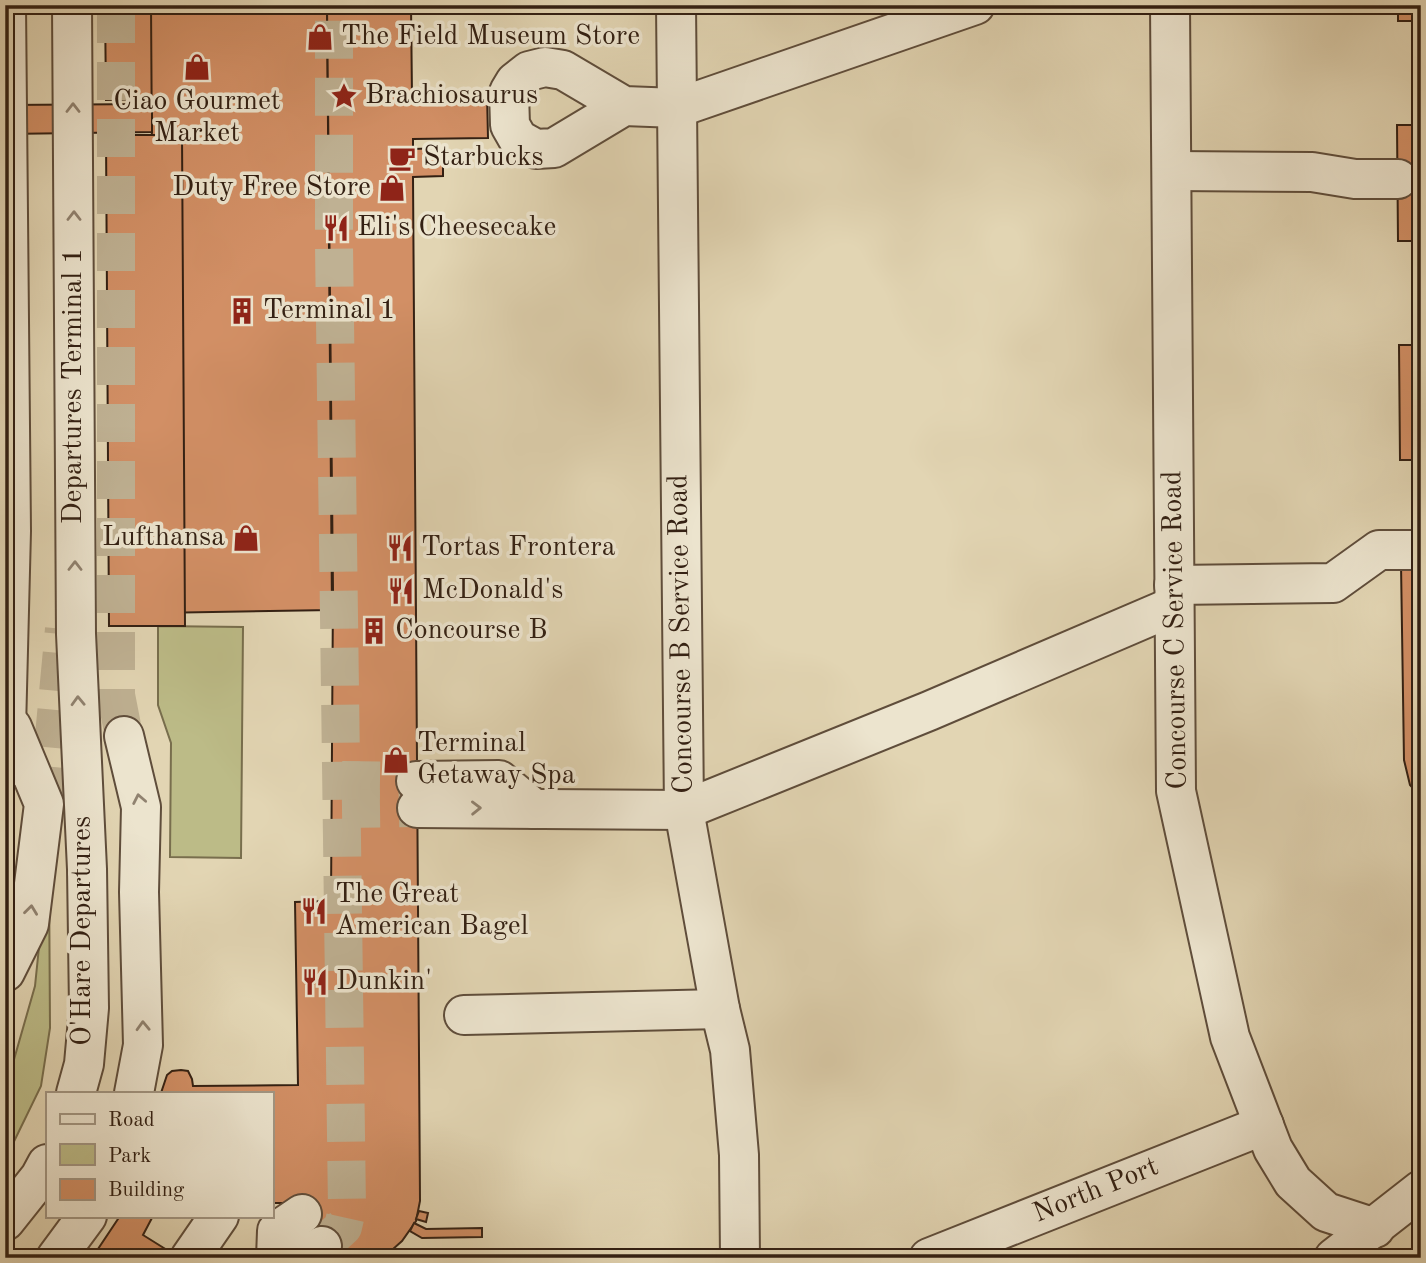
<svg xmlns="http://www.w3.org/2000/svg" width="1426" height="1263" font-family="'Old Standard TT',serif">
<rect width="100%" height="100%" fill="#e2d5b3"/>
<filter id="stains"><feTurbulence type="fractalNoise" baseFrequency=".00286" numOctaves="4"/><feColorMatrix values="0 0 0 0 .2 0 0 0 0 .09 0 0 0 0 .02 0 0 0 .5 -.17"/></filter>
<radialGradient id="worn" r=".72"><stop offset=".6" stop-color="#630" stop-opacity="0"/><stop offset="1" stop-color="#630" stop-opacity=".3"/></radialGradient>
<g fill="#bcbb87" stroke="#786e4d" stroke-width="2">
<path d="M 158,626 L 243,627 L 241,858 L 170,857 L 171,743 L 158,705 Z"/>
<path d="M 47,869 L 49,870 L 50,1028 L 41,1086 L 5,1160 L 5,1091 L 35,986 Z"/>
</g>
<g fill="#d28f65" stroke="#332013" stroke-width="2">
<path d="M 105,5 L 181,5 L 182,98 L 106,100 Z"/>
<path d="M 151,5 L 327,5 L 332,610 L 155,613 Z"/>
<path d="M 327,5 L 411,5 L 412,96 L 487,94 L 488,138 L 413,139 L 413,149 L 443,148 L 443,176 L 413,177 L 420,1201 L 416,1221 L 402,1241 L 392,1250 L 372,1258 L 347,1258 L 332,1253 L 319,1244 L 301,1203 L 271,1203 L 271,1093 L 161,1093 L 167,1075 L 172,1071 L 181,1070 L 188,1071 L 192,1079 L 193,1086 L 298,1085 L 295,902 L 331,901 L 333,590 Z"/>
<rect x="1398" y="5" width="23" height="16"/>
<path d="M 152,104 L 152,132 L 5,134 L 5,105 Z"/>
<path d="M 1397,125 L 1421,125 L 1421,241 L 1398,241 Z"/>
<path d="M 106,135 L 182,135 L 185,626 L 109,626 Z"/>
<path d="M 1399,345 L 1421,345 L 1421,460 L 1400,460 Z"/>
<path d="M 1401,564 L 1421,564 L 1421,797 L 1410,785 L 1404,760 Z"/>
<path d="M 419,1211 L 428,1213 L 426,1222 L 416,1219 Z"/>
<path d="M 120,1216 L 153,1216 L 143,1235 L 167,1250 L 162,1258 L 92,1258 Z"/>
<path d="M 414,1223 L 426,1229 L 482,1228 L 482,1237 L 422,1238 L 410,1231 Z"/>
</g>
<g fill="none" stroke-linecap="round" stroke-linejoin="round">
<g stroke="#bfb193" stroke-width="38" stroke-dasharray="38 19" stroke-linecap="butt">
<path d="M 116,5 L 116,695 L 124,736"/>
<path d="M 342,780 L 416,781"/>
<path d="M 44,804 L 51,768 L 64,629"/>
<path d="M 342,809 L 417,808"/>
<path d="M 322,1246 L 343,1227 L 347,1209 L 334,246 L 334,5"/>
</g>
<defs>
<g id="minor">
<path d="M 72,5 L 76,634 L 87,869 L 89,1008 L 84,1064 L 76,1093"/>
<path d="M 676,5 L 684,810 L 720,1009 L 730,1050 L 739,1155 L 740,1258"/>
<path d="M 1170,5 L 1176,791 L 1230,1037 L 1273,1149 L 1293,1182 L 1326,1212 L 1375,1228"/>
<path d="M 624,106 L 554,148 L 536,149 L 518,139 L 510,125 L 509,92 L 515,82 L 529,71 L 545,67 L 563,70 L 624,106 L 677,108 L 975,5"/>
<path d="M 1173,171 L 1312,172 L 1355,179 L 1398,179"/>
<path d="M 1174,585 L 1333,583 L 1379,550 L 1421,550"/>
<path d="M 124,736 L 141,807 L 139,892 L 143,1045 L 134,1093"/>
<path d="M 5,769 L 11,531 L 6,5"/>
<path d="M 416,781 L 499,780 L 534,809"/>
<path d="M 417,808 L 684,810 L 929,711 L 1174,606"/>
<path d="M 5,972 L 29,924 L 44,804 L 12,727"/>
<path d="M 464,1015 L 720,1009"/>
<path d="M 5,1221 L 40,1177 L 47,1164"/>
<path d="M 56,1258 L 87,1216"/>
<path d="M 190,1258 L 219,1216"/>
<path d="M 276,1258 L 277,1231 L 302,1214"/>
<path d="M 300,1258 L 322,1246"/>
<path d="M 929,1258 L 1264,1125"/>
<path d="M 1334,1258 L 1421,1190"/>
</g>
</defs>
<use href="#minor" stroke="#5f4d3b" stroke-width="42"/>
<use href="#minor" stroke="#ece4ce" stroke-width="38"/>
</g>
<defs><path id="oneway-chevron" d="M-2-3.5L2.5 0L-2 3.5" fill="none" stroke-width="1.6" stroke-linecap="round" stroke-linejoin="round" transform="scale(1.75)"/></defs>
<g stroke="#908270">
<use href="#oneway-chevron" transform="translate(73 108) rotate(-90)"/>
<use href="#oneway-chevron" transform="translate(74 216) rotate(-90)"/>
<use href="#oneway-chevron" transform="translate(75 566) rotate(-90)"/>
<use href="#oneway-chevron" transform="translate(78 701) rotate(-92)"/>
<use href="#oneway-chevron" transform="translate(139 799) rotate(-101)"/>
<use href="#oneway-chevron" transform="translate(476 808) rotate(-1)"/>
<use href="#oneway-chevron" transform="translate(31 910) rotate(-83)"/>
<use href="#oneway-chevron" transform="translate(143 1026) rotate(-92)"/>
</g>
<defs>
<symbol id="shop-bare" viewBox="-9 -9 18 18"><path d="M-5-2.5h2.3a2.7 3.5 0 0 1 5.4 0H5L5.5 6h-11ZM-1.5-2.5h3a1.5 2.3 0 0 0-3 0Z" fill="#8f2418" stroke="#ece4ce" stroke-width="2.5" paint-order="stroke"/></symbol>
<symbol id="sight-bare" viewBox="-9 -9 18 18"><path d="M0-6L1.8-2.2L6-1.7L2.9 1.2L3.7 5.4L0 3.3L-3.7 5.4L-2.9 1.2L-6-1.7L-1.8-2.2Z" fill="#8f2418" stroke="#ece4ce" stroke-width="2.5" paint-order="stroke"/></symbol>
<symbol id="cafe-bare" viewBox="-9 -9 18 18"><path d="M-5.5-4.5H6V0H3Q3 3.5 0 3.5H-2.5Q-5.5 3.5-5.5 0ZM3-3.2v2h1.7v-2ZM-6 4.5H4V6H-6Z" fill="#8f2418" stroke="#ece4ce" stroke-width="2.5" paint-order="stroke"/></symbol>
<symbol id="restaurant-bare" viewBox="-9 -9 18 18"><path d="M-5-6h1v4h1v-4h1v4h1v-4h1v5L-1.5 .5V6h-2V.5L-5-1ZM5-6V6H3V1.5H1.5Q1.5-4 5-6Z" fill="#8f2418" stroke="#ece4ce" stroke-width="2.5" paint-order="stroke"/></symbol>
<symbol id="building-bare" viewBox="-9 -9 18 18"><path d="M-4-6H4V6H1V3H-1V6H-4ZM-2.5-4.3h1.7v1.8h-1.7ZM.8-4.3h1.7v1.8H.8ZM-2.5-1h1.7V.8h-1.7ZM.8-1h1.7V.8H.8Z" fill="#8f2418" stroke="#ece4ce" stroke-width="2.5" paint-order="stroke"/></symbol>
</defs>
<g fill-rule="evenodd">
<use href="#shop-bare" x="301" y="18" width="38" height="38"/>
<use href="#shop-bare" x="178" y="48" width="38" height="38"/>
<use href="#sight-bare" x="325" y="77" width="38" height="38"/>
<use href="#cafe-bare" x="383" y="139" width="38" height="38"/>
<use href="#shop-bare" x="373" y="169" width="38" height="38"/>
<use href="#restaurant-bare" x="317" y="209" width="38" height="38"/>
<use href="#building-bare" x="223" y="292" width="38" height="38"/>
<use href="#shop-bare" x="227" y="519" width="38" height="38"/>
<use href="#restaurant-bare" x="381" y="529" width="38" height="38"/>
<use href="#restaurant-bare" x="382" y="572" width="38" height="38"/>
<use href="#building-bare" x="355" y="612" width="38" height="38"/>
<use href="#shop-bare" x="377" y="741" width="38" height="38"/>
<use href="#restaurant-bare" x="295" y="892" width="38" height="38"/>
<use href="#restaurant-bare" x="296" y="963" width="38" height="38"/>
</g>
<g text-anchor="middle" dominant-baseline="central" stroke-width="7" stroke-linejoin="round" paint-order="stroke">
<g font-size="28" fill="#332013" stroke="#ece4ce" text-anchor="start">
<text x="341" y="37">The Field Museum Store</text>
<text x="365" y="96">Brachiosaurus</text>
<text x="197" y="102" text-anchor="middle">Ciao Gourmet<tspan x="197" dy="32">Market</tspan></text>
<text x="423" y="158">Starbucks</text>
<text x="371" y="188" text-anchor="end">Duty Free Store</text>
<text x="357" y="228">Eli's Cheesecake</text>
<text x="263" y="311">Terminal 1</text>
<text x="225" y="538" text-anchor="end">Lufthansa</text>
<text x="421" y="548">Tortas Frontera</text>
<text x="422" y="591">McDonald's</text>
<text x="395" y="631">Concourse B</text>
<text x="417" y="744">Terminal<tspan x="417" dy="32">Getaway Spa</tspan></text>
<text x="335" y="895">The Great<tspan x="335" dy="32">American Bagel</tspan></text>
<text x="336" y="982">Dunkin'</text>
</g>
<g font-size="28" fill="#332013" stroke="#ece4ce">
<text transform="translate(74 386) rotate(-90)">Departures Terminal 1</text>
<text transform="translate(1176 630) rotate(-91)">Concourse C Service Road</text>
<text transform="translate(682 634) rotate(-91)">Concourse B Service Road</text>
<text transform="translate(83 931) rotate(-90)">O'Hare Departures</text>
<text transform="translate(1096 1191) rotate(-22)">North Port</text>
</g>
</g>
<rect width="1426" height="1263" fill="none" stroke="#e2d5b3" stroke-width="28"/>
<rect x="7" y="7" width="1412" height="1249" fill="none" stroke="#332013" stroke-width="3.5"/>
<rect x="14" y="14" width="1398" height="1235" fill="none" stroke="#332013" stroke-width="2"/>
<rect x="46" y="1092" width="228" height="126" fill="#ece4ce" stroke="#a29683" stroke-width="2"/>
<rect x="60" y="1114" width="35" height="10" fill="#ece4ce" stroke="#a29683" stroke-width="2"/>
<text x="108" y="1126" font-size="21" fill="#332013">Road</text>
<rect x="60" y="1144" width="35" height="21" fill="#bcbb87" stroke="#a29683" stroke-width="2"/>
<text x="108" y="1162" font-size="21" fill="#332013">Park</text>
<rect x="60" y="1179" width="35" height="21" fill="#d28f65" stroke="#a29683" stroke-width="2"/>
<text x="108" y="1196" font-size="21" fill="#332013">Building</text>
<rect width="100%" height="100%" filter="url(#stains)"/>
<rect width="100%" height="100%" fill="url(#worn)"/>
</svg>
